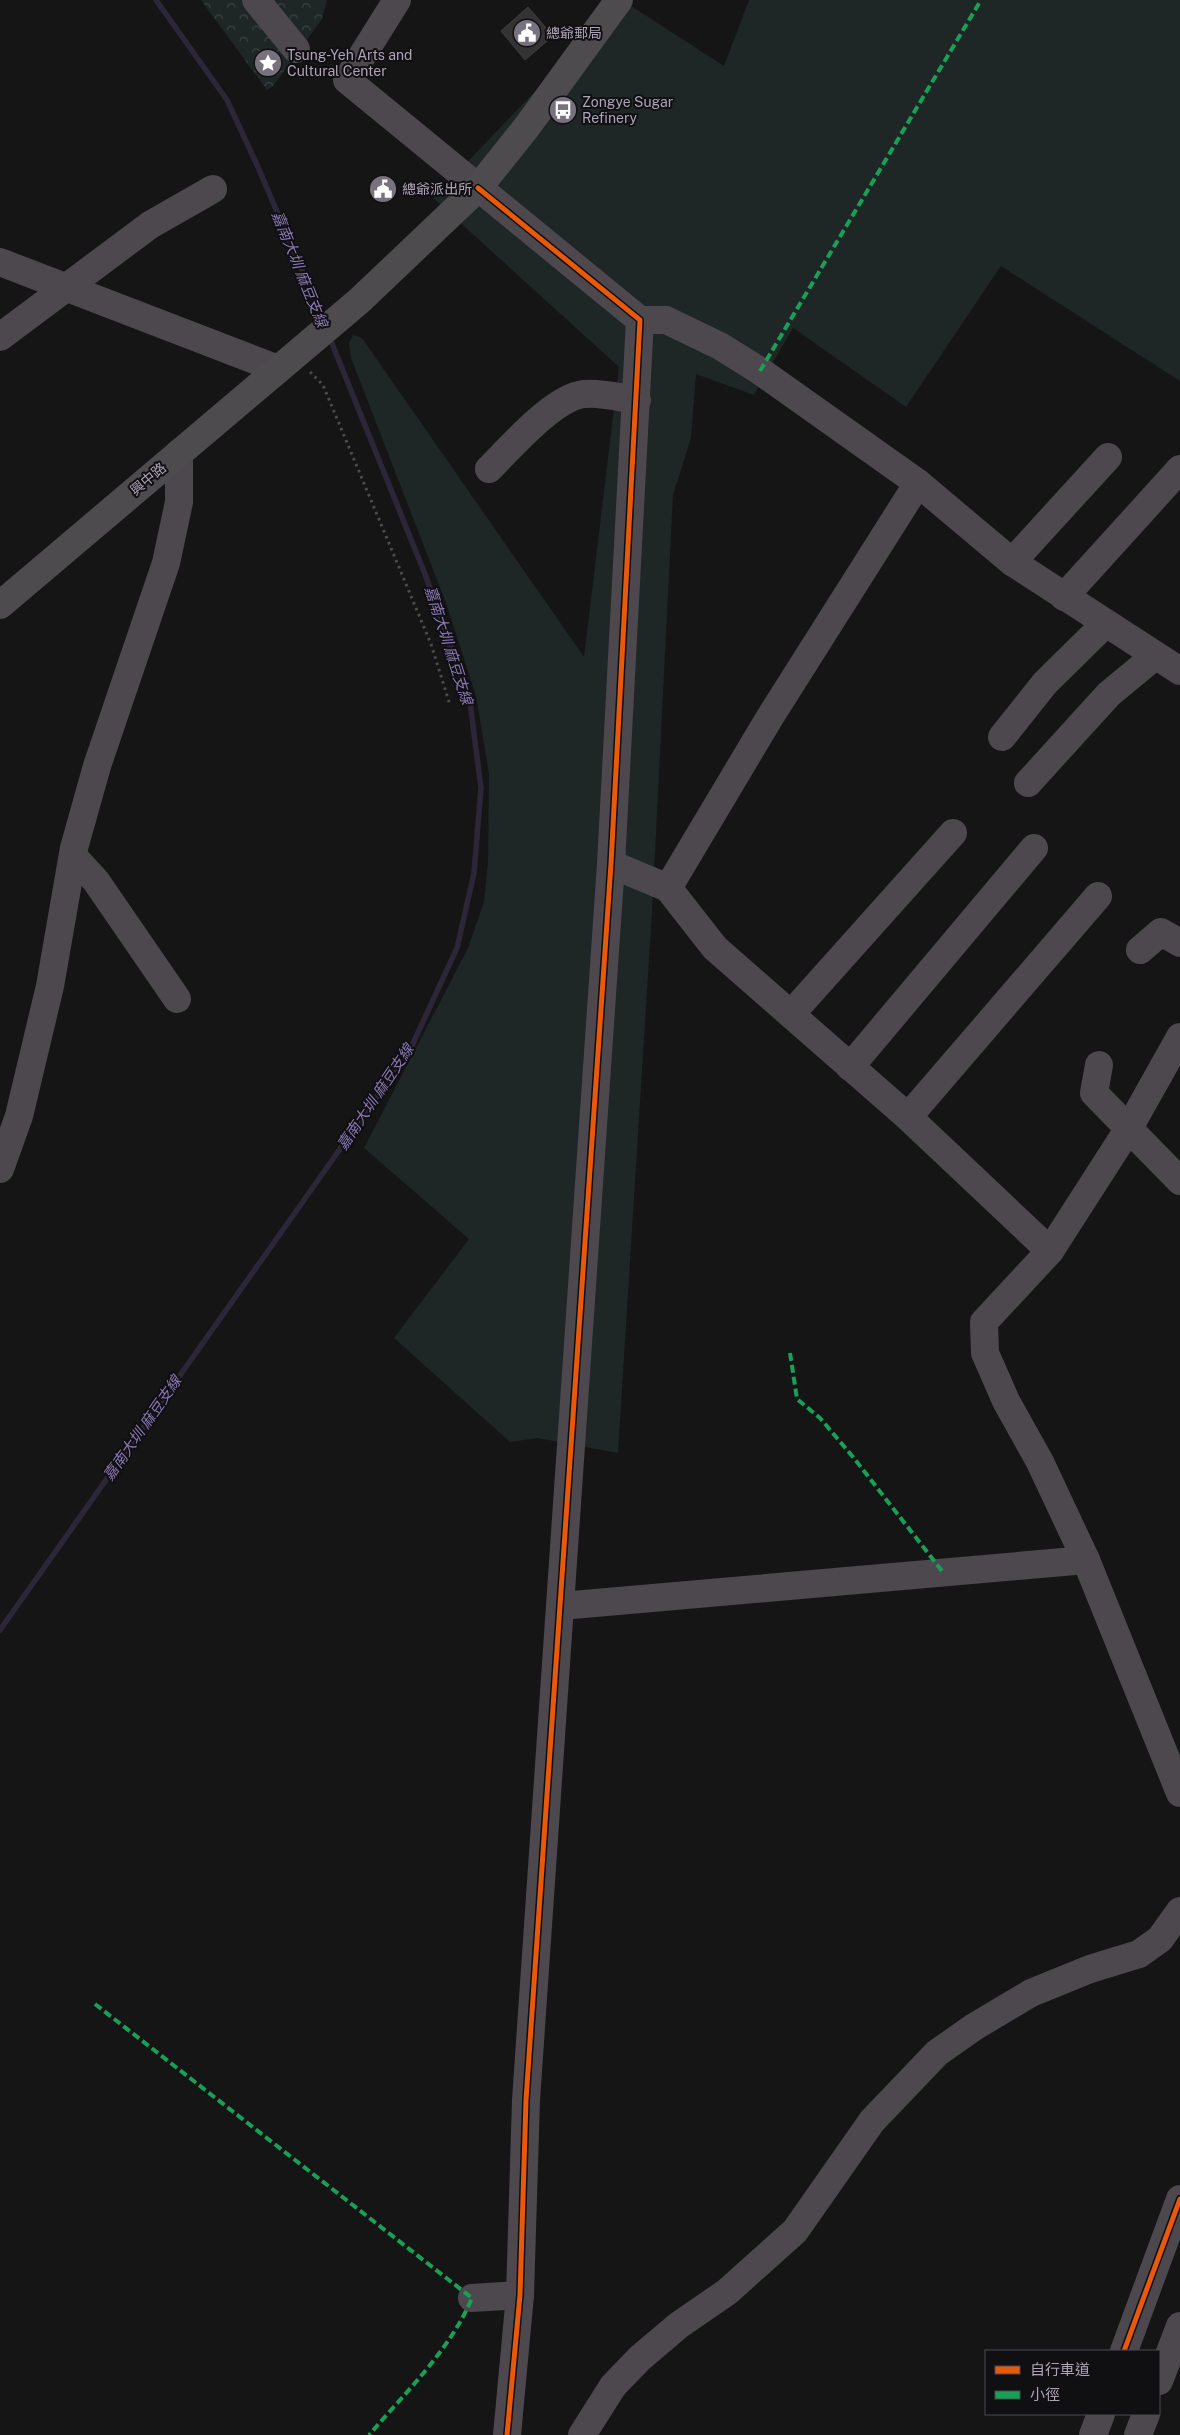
<svg xmlns="http://www.w3.org/2000/svg" width="1180" height="2435" font-family="'Public Sans','Noto Sans TC',sans-serif">
<defs>
<pattern id="park-crowns" width="20" height="18" patternUnits="userSpaceOnUse" patternTransform="scale(1.25)"><rect width="20" height="18" fill="#1e2626"/><path d="M2 6a3 3 0 1 1 6 0M12 15a3 3 0 1 1 6 0" fill="none" stroke="#3c4243"/></pattern>
</defs>
<rect width="100%" height="100%" fill="#151515"/>
<path fill="#1e2626" d="M 622,0 L 724,66 L 749,0 L 1180,0 L 1180,381 L 1001,266 L 906,407 L 793,328 L 754,395 L 696,374 L 691,438 L 673,495 L 652,912 L 618,1453 L 538,1438 L 510,1442 L 394,1338 L 469,1239 L 364,1148 L 468,948 L 484,902 L 488,861 L 489,774 L 476,696 L 446,603 L 351,358 L 349,343 L 353,335 L 362,338 L 584,657 L 619,367 L 433,198 Z"/>
<path fill="url(#park-crowns)" d="M 201,0 L 327,0 L 322,19 L 273,86 L 267,90 Z"/>
<g fill="none" stroke-linecap="round" stroke-linejoin="round">
<g stroke="#2c2738" stroke-width="5.5">
<path d="M 156,0 L 227,100 L 258,167 L 323,320"/>
<path d="M 0,1630 L 410,1050 L 457,948 L 474,873 L 481,788 L 470,702 L 425,574 L 329,336"/>
</g>
</g>
<path fill="#343234" stroke="#403d41" d="M 528,7 L 553,36 L 525,60 L 501,31 Z"/>
<g fill="none" stroke-linecap="round" stroke-linejoin="round">
<path stroke="#4c4a4f" stroke-width="3" stroke-dasharray="2.5 4" stroke-linecap="butt" d="M 310,372 L 323,385 L 431,644 L 450,705"/>
<g stroke="#4c484e" stroke-width="28">
<path d="M 256,0 L 296,49"/>
<path d="M 397,0 L 347,80 L 640,320 L 611,864 L 526,2100 L 520,2295 L 507,2435"/>
<path d="M 0,262 L 278,369"/>
<path d="M 640,320 L 666,320 L 720,346 L 760,371 L 918,483 L 1012,562 L 1180,671"/>
<path d="M 0,337 L 150,225 L 213,189"/>
<path d="M 489,469 C 510,448 554,397 584,394 C 599,392 622,398 637,400"/>
<path d="M 1012,562 L 1108,457"/>
<path d="M 1064,597 L 1180,469"/>
<path d="M 1002,737 L 1045,683 L 1105,624"/>
<path d="M 1028,783 L 1109,694 L 1155,656"/>
<path d="M 73,856 L 96,881 L 177,999"/>
<path d="M 611,864 L 668,888 L 715,948 L 908,1117 L 1050,1251"/>
<path d="M 668,888 L 770,717 L 918,483"/>
<path d="M 1140,950 L 1161,932 L 1180,943"/>
<path d="M 791,1014 L 953,833"/>
<path d="M 1180,1037 L 1129,1128 L 1050,1251 L 984,1322 L 985,1353 L 1006,1401 L 1040,1462 L 1086,1560 L 1180,1793"/>
<path d="M 1099,1065 L 1094,1093 L 1180,1181"/>
<path d="M 850,1067 L 1034,848"/>
<path d="M 908,1117 L 1098,896"/>
<path d="M 0,1169 L 19,1116 L 50,986 L 74,848 L 97,766 L 166,563 L 179,502 L 179,453"/>
<path d="M 561,1606 L 1086,1560"/>
<path d="M 472,2298 L 520,2295"/>
<path d="M 1124,2351 L 1180,2199"/>
<path d="M 1159,2381 L 1180,2326"/>
<path d="M 582,2435 L 613,2386 L 640,2358 L 679,2325 L 727,2292 L 795,2231 L 872,2121 L 937,2053 L 974,2027 L 1031,1993 L 1090,1969 L 1139,1954 L 1160,1939 L 1180,1911"/>
<path d="M 1093,2435 L 1101,2414"/>
<path d="M 1138,2435 L 1146,2414"/>
</g>
<path stroke="#4e4b4f" stroke-width="28" d="M 0,605 L 359,301 L 478,188 L 526,128 L 619,0"/>
<g stroke="#1a9f57" stroke-width="4" stroke-dasharray="8 4" stroke-linecap="butt">
<path d="M 760,371 L 981,0"/>
<path d="M 790,1353 L 797,1399 L 820,1418 L 853,1457 L 942,1571"/>
<path d="M 95,2004 L 472,2298 C 450,2350 406,2392 369,2435"/>
</g>
<defs>
<g id="cycleway">
<path d="M 478,188 L 640,320 L 611,864 L 526,2100 L 520,2295 L 507,2435"/>
<path d="M 1124,2351 L 1180,2199"/>
</g>
</defs>
<use href="#cycleway" stroke="#100f11" stroke-width="8"/>
<use href="#cycleway" stroke="#e8590c" stroke-width="5"/>
</g>
<defs>
<symbol id="civic-disc" viewBox="-11 -11 22 22"><circle r="9.5" fill="#78727e" stroke="#100f11"/><path d="M-.6-6.5H3V-4.5H.6V-3L4-1V1h2V6H-6V1h2V-1L-.6-3ZM-1.2 2.5V6h2.4V2.5Z" fill="#fff"/></symbol>
<symbol id="sight-disc" viewBox="-11 -11 22 22"><circle r="9.5" fill="#78727e" stroke="#100f11"/><path d="M0-6L1.8-2.2L6-1.7L2.9 1.2L3.7 5.4L0 3.3L-3.7 5.4L-2.9 1.2L-6-1.7L-1.8-2.2Z" fill="#fff"/></symbol>
<symbol id="bus-disc" viewBox="-11 -11 22 22"><circle r="9.5" fill="#78727e" stroke="#100f11"/><path d="M-5-6H5V4H4V6H2V4H-2V6H-4V4H-5ZM-3.5-4V0h7V-4ZM-3.5 1.2v1.5H-2V1.2ZM2 1.2v1.5H3.5V1.2Z" fill="#fff"/></symbol>
</defs>
<g fill-rule="evenodd">
<use href="#civic-disc" x="511" y="17" width="32" height="32"/>
<use href="#sight-disc" x="252" y="47" width="32" height="32"/>
<use href="#bus-disc" x="547" y="94" width="32" height="32"/>
<use href="#civic-disc" x="367" y="173" width="32" height="32"/>
</g>
<g text-anchor="middle" dominant-baseline="central" stroke-width="4" stroke-linejoin="round" paint-order="stroke">
<g font-size="14" fill="#aea4b7" stroke="#100f11" text-anchor="start">
<text x="546" y="33">總爺郵局</text>
<text x="287" y="55">Tsung-Yeh Arts and<tspan x="287" dy="16">Cultural Center</tspan></text>
<text x="582" y="102">Zongye Sugar<tspan x="582" dy="16">Refinery</tspan></text>
<text x="402" y="189">總爺派出所</text>
</g>
<g font-size="14" fill="#aea4b7" stroke="#100f11">
<text transform="translate(148 479) rotate(-40)">興中路</text>
</g>
<g font-size="15" font-style="italic" fill="#8b78b5" stroke="#100f11">
<text transform="translate(300 269) rotate(68)">嘉南大圳 麻豆支線</text>
<text transform="translate(449 645) rotate(72)">嘉南大圳 麻豆支線</text>
<text transform="translate(375 1097) rotate(-56)">嘉南大圳 麻豆支線</text>
<text transform="translate(142 1428) rotate(-55)">嘉南大圳 麻豆支線</text>
</g>
</g>
<rect x="985" y="2350" width="175" height="65" fill="#100f11" stroke="#4f4b53"/>
<rect x="995" y="2366" width="25" height="8" fill="#e8590c" stroke="#4f4b53"/>
<text x="1030" y="2375" font-size="15" fill="#aea4b7">自行車道</text>
<rect x="995" y="2391" width="25" height="8" fill="#1a9f57" stroke="#4f4b53"/>
<text x="1030" y="2400" font-size="15" fill="#aea4b7">小徑</text>
</svg>
